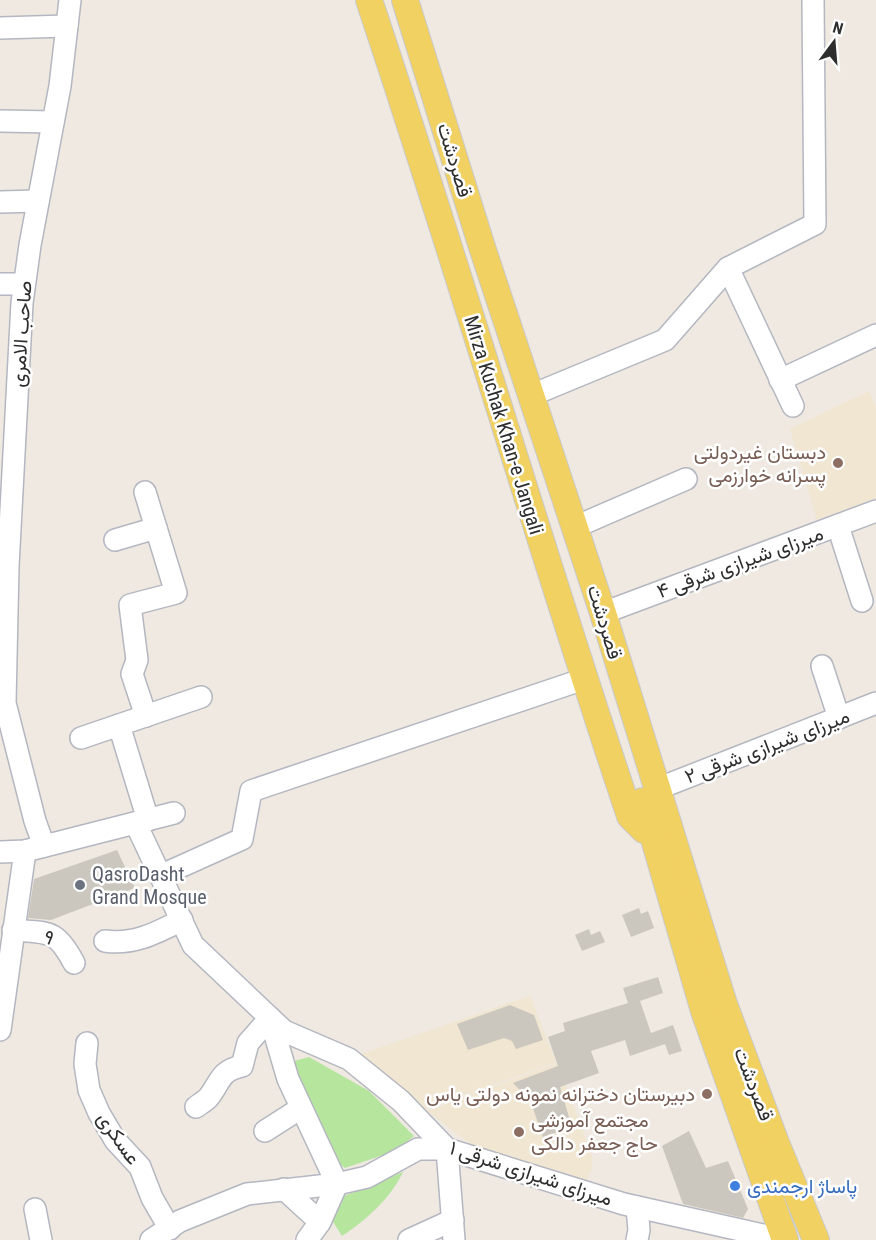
<svg xmlns="http://www.w3.org/2000/svg" width="876" height="1240" font-family="'Roboto Condensed',Vazirmatn,sans-serif">
<rect width="100%" height="100%" fill="#efe9e1"/>
<g fill="#f0e6d1">
<path d="M 869,391 L 876,408 L 876,498 L 817,520 L 790,429 Z"/>
<path d="M 530,996 L 556,1062 L 424,1110 L 355,1056 Z"/>
<path d="M 557,1063 L 592,1156 L 592,1168 L 585,1184 L 482,1153 L 427,1111 Z"/>
</g>
<g fill="#b6e59e">
<path d="M 309,1057 L 369,1091 L 414,1136 L 395,1151 L 345,1168 L 330,1157 L 290,1074 L 294,1061 Z"/>
<path d="M 403,1172 C 390,1199 366,1220 342,1236 L 328,1214 L 332,1201 Z"/>
</g>
<g fill="#cbc7bf">
<path d="M 117,850 L 135,888 L 51,920 L 28,918 L 34,879 Z"/>
<path d="M 639,908 L 641,914 L 648,911 L 654,928 L 631,937 L 622,915 Z"/>
<path d="M 589,929 L 591,935 L 600,931 L 605,942 L 582,951 L 575,935 Z"/>
<path d="M 658,977 L 663,993 L 640,1001 L 651,1033 L 673,1025 L 682,1051 L 669,1055 L 665,1044 L 630,1056 L 625,1040 L 591,1051 L 599,1073 L 560,1087 L 572,1127 L 543,1137 L 528,1094 L 520,1090 L 513,1083 L 558,1066 L 548,1037 L 565,1031 L 563,1023 L 628,1003 L 623,988 Z"/>
<path d="M 510,1005 L 534,1015 L 543,1040 L 516,1049 L 512,1041 L 504,1038 L 468,1050 L 457,1024 Z"/>
<path d="M 689,1131 L 706,1168 L 728,1161 L 748,1209 L 743,1218 L 683,1204 L 662,1146 Z"/>
</g>
<g fill="none" stroke-linecap="round" stroke-linejoin="round">
<defs>
<g id="minor">
<path d="M 0,28 L 67,26"/>
<path d="M 0,121 L 53,122"/>
<path d="M 0,202 L 38,201"/>
<path d="M 728,268 L 793,406"/>
<path d="M 0,284 L 24,284"/>
<path d="M 780,380 L 876,335"/>
<path d="M 532,395 L 665,340 L 728,268 L 815,224 L 813,0"/>
<path d="M 145,492 L 176,593 L 130,605 L 137,660 L 132,674 L 146,716"/>
<path d="M 838,526 L 862,601"/>
<path d="M 575,527 L 686,479"/>
<path d="M 115,540 L 156,528"/>
<path d="M 603,613 L 876,511"/>
<path d="M 822,666 L 839,718"/>
<path d="M 119,725 L 148,820"/>
<path d="M 81,738 L 201,697"/>
<path d="M 657,789 L 876,703"/>
<path d="M 136,824 L 193,945 L 284,1031 L 349,1059 L 401,1101 L 447,1149 L 624,1204 L 785,1240"/>
<path d="M 44,846 L 35,821 L 5,703 L 8,566 L 22,303 L 30,245 L 60,86 L 70,0"/>
<path d="M 0,852 L 25,851 L 174,813"/>
<path d="M 162,875 L 242,839 L 251,791 L 584,679"/>
<path d="M 13,930 C 49,933 56,929 74,963"/>
<path d="M 105,941 C 134,945 156,933 182,920"/>
<path d="M 270,1018 L 288,1079 L 337,1184 L 320,1222 L 284,1189"/>
<path d="M 0,1030 L 25,851"/>
<path d="M 87,1043 L 85,1064 L 89,1090 L 99,1113 L 115,1140 L 140,1167 L 152,1198 L 170,1229"/>
<path d="M 196,1107 C 200,1104 205,1101 208,1098 C 221,1082 219,1071 242,1066 L 248,1043 L 270,1018"/>
<path d="M 265,1131 L 301,1108"/>
<path d="M 637,1207 L 639,1230 L 637,1240"/>
<path d="M 35,1209 L 41,1240"/>
<path d="M 151,1240 L 180,1221 L 247,1194 L 337,1184 L 367,1177 L 418,1149 L 447,1149 L 454,1240"/>
<path d="M 307,1240 L 320,1222"/>
<path d="M 409,1240 L 453,1220"/>
</g>
<g id="major">
<path d="M 369,0 C 460,271 539,546 630,816 L 644,830"/>
<path d="M 405,0 L 482,247 L 603,613 L 724,1004 L 776,1143 L 816,1240"/>
<path d="M 643,801 L 704,1011 L 785,1240"/>
</g>
</defs>
<use href="#minor" stroke="#b4b7c1" stroke-width="24"/>
<use href="#major" stroke="#c9c9c9" stroke-width="28"/>
<use href="#minor" stroke="#fff" stroke-width="21"/>
<use href="#major" stroke="#f2d163" stroke-width="26"/>
</g>
<g fill="#8d6e63" stroke="#fff" stroke-width="2">
<circle cx="838" cy="463" r="6"/>
<circle cx="707" cy="1094" r="6"/>
<circle cx="519" cy="1132" r="6"/>
</g>
<circle fill="#6b7280" stroke="#fff" stroke-width="2" cx="80" cy="885" r="6"/>
<circle fill="#3f7fe0" stroke="#fff" stroke-width="2" cx="735" cy="1186" r="6"/>
<g text-anchor="middle" dominant-baseline="central" stroke-width="5" stroke-linejoin="round" paint-order="stroke">
<g font-size="20" fill="#2e2e2e" stroke="#fff">
<text transform="translate(455 160) rotate(73)">قصردشت</text>
<text transform="translate(21 334) rotate(-86)">صاحب الامری</text>
<text transform="translate(504 425) rotate(73)">Mirza Kuchak Khan-e Jangali</text>
<text transform="translate(740 562) rotate(-20)">۴ میرزای شیرازی شرقی</text>
<text transform="translate(605 622) rotate(73)">قصردشت</text>
<text transform="translate(767 746) rotate(-21)">۲ میرزای شیرازی شرقی</text>
<text transform="translate(49 937) rotate(24)">۹</text>
<text transform="translate(754 1084) rotate(69)">قصردشت</text>
<text transform="translate(119 1138) rotate(55)">عسکری</text>
<text transform="translate(531 1173) rotate(18)">۱ میرزای شیرازی شرقی</text>
</g>
<g font-size="20" fill="#785e54" stroke="#fff" text-anchor="end">
<text x="826" y="452">دبستان غیردولتی<tspan x="826" dy="23">پسرانه خوارزمی</tspan></text>
<text x="695" y="1094">دبیرستان دخترانه نمونه دولتی یاس</text>
<text x="531" y="1120" text-anchor="start">مجتمع آموزشی<tspan x="531" dy="23">حاج جعفر دالکی</tspan></text>
</g>
<g font-size="20" fill="#5b616d" stroke="#fff" text-anchor="start">
<text x="92" y="874">QasroDasht<tspan x="92" dy="23">Grand Mosque</tspan></text>
</g>
<g font-size="20" fill="#366cbe" stroke="#fff" text-anchor="start">
<text x="747" y="1186">پاساژ ارجمندی</text>
</g>
</g>
<g transform="translate(834 42) rotate(16)" stroke="#ffffff" stroke-width="4.5" paint-order="stroke">
<path d="M0-4.5L10 22L0 15L-10 22Z" fill="#2e2e2e"/>
<text y="-9" font-size="16" font-weight="bold" text-anchor="middle" fill="#2e2e2e">N</text>
</g>
</svg>
